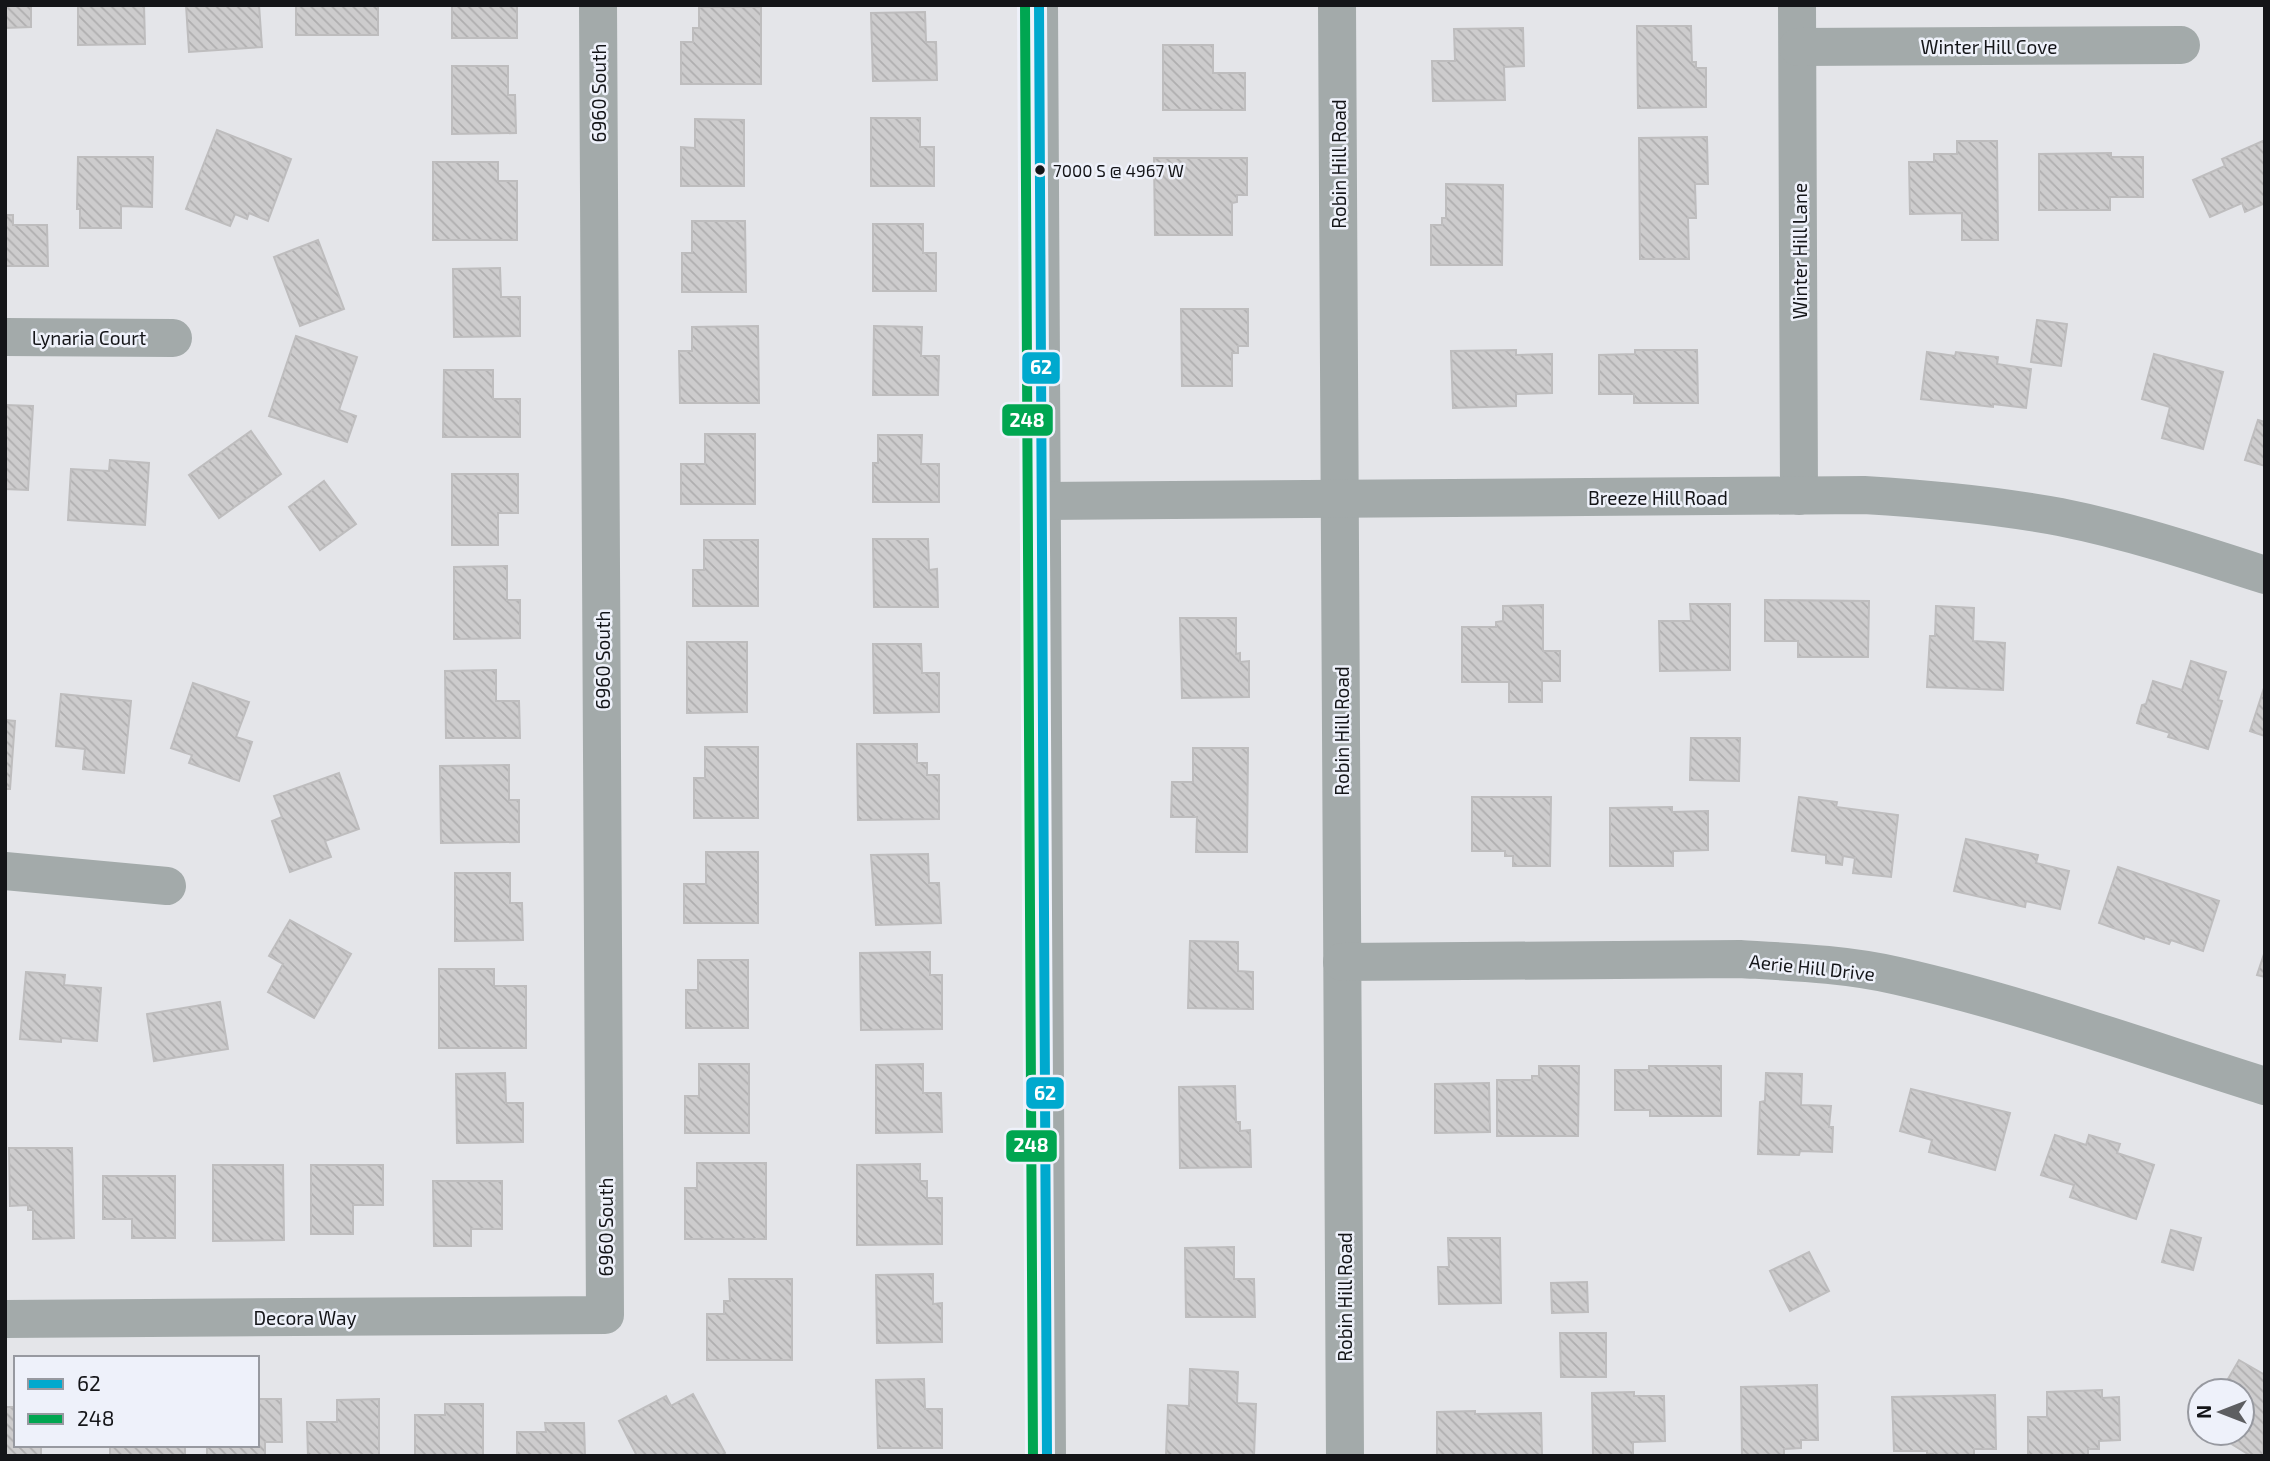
<svg xmlns="http://www.w3.org/2000/svg" width="2270" height="1461" font-family="'Exo 2',sans-serif">
<defs>
<pattern id="building-back-hatch" width="6" height="6" patternUnits="userSpaceOnUse" patternTransform="scale(1.75)"><rect width="6" height="6" fill="#cdcccd"/><path d="M-1 5l2 2M0 0l6 6M5-1l2 2" fill="none" stroke="#afaeaf"/></pattern>
</defs>
<rect width="100%" height="100%" fill="#e4e5e9"/>
<g fill="url(#building-back-hatch)" stroke="#bebdbe" stroke-width="2">
<path d="M 5,5 L 31,5 L 31,27 L 5,28 Z"/>
<path d="M 78,5 L 144,5 L 145,44 L 78,45 Z"/>
<path d="M 186,5 L 259,5 L 262,47 L 189,52 Z"/>
<rect x="296" y="5" width="82" height="30"/>
<rect x="452" y="5" width="65" height="33"/>
<path d="M 699,7 L 761,7 L 761,84 L 681,84 L 681,42 L 693,42 L 693,28 L 699,28 Z"/>
<path d="M 925,12 L 926,42 L 936,42 L 937,80 L 873,81 L 871,13 Z"/>
<path d="M 1637,26 L 1691,26 L 1692,62 L 1696,62 L 1696,68 L 1706,68 L 1706,107 L 1638,108 Z"/>
<path d="M 1523,28 L 1524,66 L 1504,67 L 1505,100 L 1433,101 L 1432,61 L 1455,61 L 1454,29 Z"/>
<path d="M 1163,45 L 1213,45 L 1213,73 L 1245,73 L 1245,110 L 1163,110 Z"/>
<path d="M 452,66 L 508,66 L 508,95 L 515,95 L 516,133 L 452,134 Z"/>
<path d="M 871,118 L 920,118 L 920,147 L 934,147 L 934,186 L 871,186 Z"/>
<path d="M 695,119 L 744,120 L 744,186 L 681,186 L 681,147 L 695,148 Z"/>
<path d="M 217,130 L 291,159 L 268,221 L 249,213 L 247,219 L 235,214 L 230,226 L 186,209 Z"/>
<path d="M 1707,137 L 1708,184 L 1695,184 L 1696,218 L 1688,218 L 1689,259 L 1640,259 L 1639,138 Z"/>
<path d="M 2265,140 L 2265,203 L 2245,212 L 2242,203 L 2210,217 L 2193,180 L 2225,166 L 2222,159 Z"/>
<path d="M 1957,141 L 1997,141 L 1998,240 L 1962,240 L 1962,213 L 1910,214 L 1909,162 L 1934,162 L 1934,154 L 1957,154 Z"/>
<path d="M 2111,153 L 2111,157 L 2143,157 L 2143,197 L 2110,197 L 2110,210 L 2039,210 L 2039,154 Z"/>
<path d="M 78,157 L 153,157 L 152,207 L 121,206 L 121,228 L 80,228 L 80,209 L 77,209 Z"/>
<path d="M 1154,158 L 1247,158 L 1247,195 L 1237,195 L 1237,202 L 1232,203 L 1232,235 L 1155,235 Z"/>
<path d="M 433,162 L 498,162 L 498,181 L 517,181 L 517,240 L 433,240 Z"/>
<path d="M 1446,184 L 1503,185 L 1502,265 L 1431,265 L 1431,225 L 1442,225 L 1442,218 L 1446,218 Z"/>
<path d="M 5,215 L 13,215 L 13,225 L 47,225 L 48,266 L 5,266 Z"/>
<path d="M 692,221 L 745,221 L 746,292 L 682,292 L 682,253 L 692,253 Z"/>
<path d="M 873,224 L 923,224 L 923,253 L 936,253 L 936,291 L 873,291 Z"/>
<path d="M 318,240 L 344,309 L 300,326 L 274,257 Z"/>
<path d="M 500,268 L 501,297 L 520,297 L 520,336 L 454,337 L 453,269 Z"/>
<path d="M 1181,309 L 1248,309 L 1248,346 L 1238,346 L 1238,353 L 1232,353 L 1232,386 L 1182,386 Z"/>
<path d="M 2037,320 L 2067,324 L 2061,366 L 2031,362 Z"/>
<path d="M 758,326 L 759,403 L 680,403 L 679,351 L 692,351 L 692,327 Z"/>
<path d="M 874,326 L 922,327 L 921,356 L 939,356 L 938,395 L 873,395 Z"/>
<path d="M 296,336 L 357,357 L 339,410 L 356,416 L 347,442 L 269,416 Z"/>
<path d="M 1516,350 L 1516,355 L 1552,354 L 1552,393 L 1516,394 L 1516,406 L 1453,408 L 1451,351 Z"/>
<path d="M 1635,350 L 1697,350 L 1698,403 L 1634,403 L 1634,394 L 1599,394 L 1599,355 L 1635,354 Z"/>
<path d="M 1927,352 L 1955,356 L 1956,352 L 1998,357 L 1997,364 L 2031,369 L 2026,408 L 1993,404 L 1993,407 L 1921,399 Z"/>
<path d="M 2154,354 L 2223,372 L 2203,449 L 2162,438 L 2170,407 L 2142,399 Z"/>
<path d="M 444,370 L 493,370 L 493,399 L 520,399 L 520,437 L 443,437 Z"/>
<path d="M 5,405 L 33,406 L 28,490 L 5,489 Z"/>
<path d="M 2258,420 L 2265,422 L 2265,466 L 2245,460 Z"/>
<path d="M 251,431 L 281,474 L 219,518 L 189,475 Z"/>
<path d="M 705,434 L 755,434 L 755,504 L 681,504 L 681,464 L 705,464 Z"/>
<path d="M 878,435 L 922,435 L 921,464 L 939,464 L 939,502 L 873,502 L 873,463 L 878,463 Z"/>
<path d="M 110,460 L 149,463 L 145,525 L 68,520 L 71,469 L 109,471 Z"/>
<path d="M 452,474 L 518,474 L 518,513 L 498,513 L 498,545 L 452,545 Z"/>
<path d="M 324,481 L 356,524 L 320,550 L 289,507 Z"/>
<path d="M 873,539 L 928,539 L 929,570 L 937,569 L 938,607 L 874,607 Z"/>
<path d="M 704,540 L 758,540 L 758,606 L 693,606 L 693,570 L 704,570 Z"/>
<path d="M 507,566 L 507,600 L 520,600 L 520,638 L 454,639 L 454,567 Z"/>
<path d="M 1765,600 L 1869,601 L 1868,657 L 1798,657 L 1798,641 L 1765,641 Z"/>
<path d="M 1690,604 L 1730,604 L 1730,670 L 1660,671 L 1659,621 L 1691,621 Z"/>
<path d="M 1543,605 L 1543,651 L 1560,651 L 1560,681 L 1542,681 L 1542,702 L 1509,702 L 1509,682 L 1462,682 L 1462,627 L 1496,627 L 1496,622 L 1503,621 L 1503,606 Z"/>
<path d="M 1936,606 L 1974,608 L 1973,641 L 2005,643 L 2003,690 L 1927,687 L 1930,636 L 1935,636 Z"/>
<path d="M 1180,618 L 1236,618 L 1236,654 L 1240,653 L 1240,662 L 1249,661 L 1249,697 L 1182,698 Z"/>
<path d="M 687,642 L 747,642 L 747,712 L 687,713 Z"/>
<path d="M 873,644 L 921,644 L 922,673 L 939,673 L 939,712 L 874,713 Z"/>
<path d="M 2191,661 L 2226,672 L 2218,700 L 2222,701 L 2208,749 L 2168,737 L 2170,733 L 2137,723 L 2142,705 L 2146,704 L 2153,681 L 2182,690 Z"/>
<path d="M 496,670 L 496,701 L 519,701 L 520,738 L 446,738 L 445,671 Z"/>
<path d="M 193,683 L 249,702 L 236,737 L 252,742 L 239,781 L 189,763 L 192,755 L 171,748 Z"/>
<path d="M 2264,688 L 2265,688 L 2265,736 L 2250,731 Z"/>
<path d="M 61,694 L 131,701 L 124,773 L 83,769 L 85,749 L 56,746 Z"/>
<path d="M 5,720 L 15,721 L 10,789 L 5,789 Z"/>
<path d="M 1691,738 L 1740,738 L 1739,781 L 1690,780 Z"/>
<path d="M 857,744 L 917,744 L 917,763 L 927,763 L 927,775 L 939,775 L 939,819 L 858,820 Z"/>
<path d="M 705,747 L 758,747 L 758,818 L 694,818 L 694,778 L 705,778 Z"/>
<path d="M 1193,748 L 1248,748 L 1247,852 L 1196,852 L 1197,817 L 1171,817 L 1172,782 L 1193,782 Z"/>
<path d="M 509,765 L 509,800 L 519,800 L 519,842 L 441,843 L 440,766 Z"/>
<path d="M 339,773 L 359,829 L 325,841 L 331,857 L 290,872 L 272,821 L 282,817 L 274,796 Z"/>
<path d="M 1472,797 L 1551,797 L 1550,866 L 1513,866 L 1513,856 L 1505,856 L 1505,851 L 1472,851 Z"/>
<path d="M 1799,797 L 1837,802 L 1836,807 L 1898,815 L 1891,877 L 1853,873 L 1855,858 L 1843,856 L 1842,865 L 1826,863 L 1826,855 L 1792,851 Z"/>
<path d="M 1672,807 L 1672,812 L 1708,811 L 1708,850 L 1673,851 L 1673,866 L 1610,866 L 1610,808 Z"/>
<path d="M 1966,839 L 2038,855 L 2036,863 L 2069,871 L 2060,909 L 2026,901 L 2025,907 L 1954,891 Z"/>
<path d="M 706,852 L 758,852 L 758,923 L 684,923 L 684,884 L 706,884 Z"/>
<path d="M 928,854 L 929,883 L 939,883 L 941,923 L 876,925 L 871,855 Z"/>
<path d="M 2118,867 L 2219,901 L 2203,951 L 2171,940 L 2169,944 L 2145,936 L 2144,939 L 2099,923 Z"/>
<path d="M 455,873 L 510,873 L 510,903 L 522,903 L 523,940 L 455,941 Z"/>
<path d="M 290,920 L 351,954 L 314,1018 L 268,992 L 283,964 L 269,956 Z"/>
<path d="M 1190,941 L 1238,942 L 1238,971 L 1253,972 L 1253,1009 L 1188,1008 Z"/>
<path d="M 2265,951 L 2265,977 L 2257,975 Z"/>
<path d="M 930,952 L 930,975 L 942,975 L 942,1029 L 861,1030 L 860,953 Z"/>
<path d="M 698,960 L 748,960 L 748,1028 L 686,1028 L 686,990 L 698,990 Z"/>
<path d="M 439,969 L 494,969 L 494,986 L 526,986 L 526,1048 L 439,1048 Z"/>
<path d="M 26,972 L 65,975 L 64,985 L 101,988 L 97,1041 L 61,1038 L 61,1042 L 20,1039 Z"/>
<path d="M 220,1002 L 228,1049 L 154,1061 L 147,1014 Z"/>
<path d="M 699,1064 L 749,1064 L 749,1133 L 685,1133 L 685,1096 L 699,1096 Z"/>
<path d="M 923,1064 L 923,1093 L 941,1093 L 942,1132 L 876,1133 L 876,1065 Z"/>
<path d="M 1539,1066 L 1579,1066 L 1578,1136 L 1497,1136 L 1497,1080 L 1532,1080 L 1532,1076 L 1539,1076 Z"/>
<path d="M 1649,1066 L 1721,1066 L 1721,1116 L 1650,1116 L 1650,1110 L 1615,1110 L 1615,1070 L 1649,1070 Z"/>
<path d="M 505,1073 L 506,1103 L 523,1103 L 523,1142 L 457,1143 L 456,1074 Z"/>
<path d="M 1766,1073 L 1802,1074 L 1801,1105 L 1831,1106 L 1829,1127 L 1833,1127 L 1832,1152 L 1800,1151 L 1799,1155 L 1758,1154 L 1760,1102 L 1765,1101 Z"/>
<path d="M 1489,1083 L 1490,1132 L 1435,1133 L 1435,1084 Z"/>
<path d="M 1235,1086 L 1236,1122 L 1240,1122 L 1240,1131 L 1250,1130 L 1251,1167 L 1180,1168 L 1179,1087 Z"/>
<path d="M 1911,1089 L 2010,1113 L 1995,1170 L 1929,1152 L 1932,1140 L 1900,1131 Z"/>
<path d="M 2055,1135 L 2086,1145 L 2089,1135 L 2120,1144 L 2117,1153 L 2154,1165 L 2136,1219 L 2070,1197 L 2074,1185 L 2041,1175 Z"/>
<path d="M 9,1148 L 72,1148 L 74,1238 L 33,1239 L 33,1210 L 28,1210 L 28,1205 L 10,1206 Z"/>
<path d="M 697,1163 L 766,1163 L 766,1239 L 685,1239 L 685,1188 L 697,1188 Z"/>
<path d="M 920,1164 L 920,1181 L 927,1181 L 927,1198 L 942,1198 L 942,1244 L 857,1245 L 857,1165 Z"/>
<path d="M 213,1165 L 283,1165 L 284,1240 L 213,1241 Z"/>
<path d="M 311,1165 L 383,1165 L 383,1205 L 353,1205 L 353,1234 L 311,1234 Z"/>
<path d="M 103,1176 L 175,1176 L 175,1238 L 132,1238 L 132,1219 L 103,1219 Z"/>
<path d="M 433,1181 L 502,1181 L 502,1229 L 471,1229 L 471,1246 L 434,1246 Z"/>
<path d="M 2171,1230 L 2201,1238 L 2193,1270 L 2162,1262 Z"/>
<path d="M 1448,1238 L 1500,1238 L 1501,1303 L 1439,1304 L 1438,1267 L 1449,1267 Z"/>
<path d="M 1234,1247 L 1234,1279 L 1254,1279 L 1255,1317 L 1186,1317 L 1185,1248 Z"/>
<path d="M 1809,1252 L 1829,1291 L 1790,1311 L 1770,1271 Z"/>
<path d="M 933,1274 L 933,1304 L 942,1303 L 942,1342 L 877,1343 L 876,1275 Z"/>
<path d="M 729,1279 L 792,1279 L 792,1360 L 707,1360 L 707,1314 L 724,1314 L 724,1301 L 730,1301 Z"/>
<path d="M 1587,1282 L 1588,1312 L 1552,1313 L 1551,1283 Z"/>
<path d="M 1560,1333 L 1606,1333 L 1606,1377 L 1561,1377 Z"/>
<path d="M 2239,1360 L 2265,1375 L 2263,1456 L 2251,1456 L 2225,1440 L 2229,1433 L 2242,1433 L 2242,1391 L 2221,1391 Z"/>
<path d="M 1190,1369 L 1238,1372 L 1237,1403 L 1256,1404 L 1254,1456 L 1166,1456 L 1168,1405 L 1189,1406 Z"/>
<path d="M 924,1379 L 925,1409 L 942,1409 L 942,1448 L 878,1448 L 876,1380 Z"/>
<path d="M 1817,1385 L 1818,1440 L 1801,1440 L 1801,1448 L 1784,1449 L 1784,1456 L 1742,1456 L 1741,1387 Z"/>
<path d="M 2102,1390 L 2102,1398 L 2119,1397 L 2120,1440 L 2099,1441 L 2099,1449 L 2088,1449 L 2088,1456 L 2028,1456 L 2028,1417 L 2047,1417 L 2047,1392 Z"/>
<path d="M 1634,1392 L 1634,1396 L 1664,1396 L 1665,1441 L 1633,1442 L 1633,1456 L 1593,1456 L 1592,1393 Z"/>
<path d="M 693,1394 L 725,1453 L 720,1456 L 637,1456 L 619,1421 L 666,1396 L 671,1406 Z"/>
<path d="M 1995,1395 L 1996,1449 L 1974,1449 L 1974,1456 L 1934,1456 L 1933,1454 L 1927,1454 L 1927,1451 L 1894,1451 L 1892,1397 Z"/>
<path d="M 257,1399 L 281,1399 L 282,1442 L 265,1442 L 265,1456 L 207,1456 L 207,1445 L 257,1445 Z"/>
<path d="M 379,1399 L 379,1456 L 308,1456 L 307,1422 L 337,1422 L 337,1400 Z"/>
<path d="M 445,1404 L 483,1404 L 483,1456 L 415,1456 L 415,1415 L 445,1415 Z"/>
<path d="M 5,1407 L 16,1407 L 16,1445 L 74,1447 L 41,1447 L 41,1456 L 5,1456 Z"/>
<path d="M 1475,1411 L 1475,1414 L 1541,1413 L 1542,1456 L 1437,1456 L 1437,1412 Z"/>
<path d="M 545,1423 L 584,1423 L 585,1456 L 517,1456 L 517,1432 L 546,1432 Z"/>
<rect x="110" y="1445" width="75" height="11"/>
</g>
<g fill="none" stroke-linecap="round" stroke-linejoin="round">
<g stroke="#a3aaaa" stroke-width="38">
<path d="M 1039,5 L 1047,1456"/>
<path d="M 1337,5 L 1345,1456"/>
<path d="M 1797,5 L 1799,496"/>
<path d="M 1798,47 L 2181,45"/>
<path d="M 5,337 L 173,338"/>
<path d="M 1041,501 L 1864,495 C 1930,499 1995,505 2060,517 C 2130,531 2197,553 2265,575"/>
<path d="M 5,871 L 167,886"/>
<path d="M 1342,962 L 1740,959 C 1792,962 1847,964 1898,976 C 2022,1004 2144,1048 2265,1086"/>
<path d="M 5,1319 L 605,1315 L 598,5"/>
</g>
<defs>
<path id="bus-1" d="M 1039,5 L 1047,1456"/>
<path id="bus-2" d="M 1025,5 L 1033,1456"/>
</defs>
<use href="#bus-1" stroke="#eef1fa" stroke-width="16"/>
<use href="#bus-2" stroke="#eef1fa" stroke-width="16"/>
<use href="#bus-1" stroke="#00a9ce" stroke-width="10"/>
<use href="#bus-2" stroke="#00a651" stroke-width="10"/>
</g>
<circle fill="#141518" stroke="#eef1fa" stroke-width="2.5" cx="1040" cy="170" r="6"/>
<g text-anchor="middle" dominant-baseline="central" stroke-width="5" stroke-linejoin="round" paint-order="stroke">
<g font-size="17" fill="#141518" stroke="#eef1fa" text-anchor="start">
<text x="1053" y="170">7000 S @ 4967 W</text>
</g>
<g font-size="19" fill="#141518" stroke="#eef1fa">
<text x="1989" y="46">Winter Hill Cove</text>
<text transform="translate(598 93) rotate(-90)">6960 South</text>
<text transform="translate(1338 164) rotate(-90)">Robin Hill Road</text>
<text transform="translate(1799 251) rotate(-90)">Winter Hill Lane</text>
<text x="89" y="337">Lynaria Court</text>
<text x="1658" y="497">Breeze Hill Road</text>
<text transform="translate(602 660) rotate(-90)">6960 South</text>
<text transform="translate(1341 731) rotate(-90)">Robin Hill Road</text>
<text transform="translate(1812 967) rotate(6)">Aerie Hill Drive</text>
<text transform="translate(605 1227) rotate(-90)">6960 South</text>
<text transform="translate(1344 1297) rotate(-90)">Robin Hill Road</text>
<text x="305" y="1317">Decora Way</text>
</g>
</g>
<g stroke="#eef1fa" stroke-width="2.5">
<rect x="1021" y="351" width="40" height="34" rx="7" fill="#00a9ce"/>
<rect x="1001" y="403" width="53" height="34" rx="7" fill="#00a651"/>
<rect x="1025" y="1076" width="40" height="34" rx="7" fill="#00a9ce"/>
<rect x="1005" y="1129" width="53" height="34" rx="7" fill="#00a651"/>
</g>
<g font-size="19" text-anchor="middle" font-weight="bold" fill="#fff">
<text x="1041" y="374">62</text>
<text x="1027" y="427">248</text>
<text x="1045" y="1100">62</text>
<text x="1031" y="1152">248</text>
</g>
<rect width="2270" height="1461" fill="none" stroke="#141518" stroke-width="14"/>
<rect x="14" y="1356" width="245" height="91" fill="#eef1fa" stroke="#9799a0" stroke-width="2"/>
<rect x="28" y="1379" width="35" height="10" fill="#00a9ce" stroke="#9799a0" stroke-width="2"/>
<text x="77" y="1391" font-size="21" fill="#141518">62</text>
<rect x="28" y="1414" width="35" height="10" fill="#00a651" stroke="#9799a0" stroke-width="2"/>
<text x="77" y="1426" font-size="21" fill="#141518">248</text>
<g transform="translate(2221 1412) rotate(270)"><circle r="33" fill="#eef1fa" stroke="#9799a0" stroke-width="2"/>
<path d="M0-5L12 26L0 18L-12 26Z" fill="#5d5e61"/>
<text y="-10" font-size="19" font-weight="bold" text-anchor="middle" fill="#141518">N</text>
</g>
</svg>
